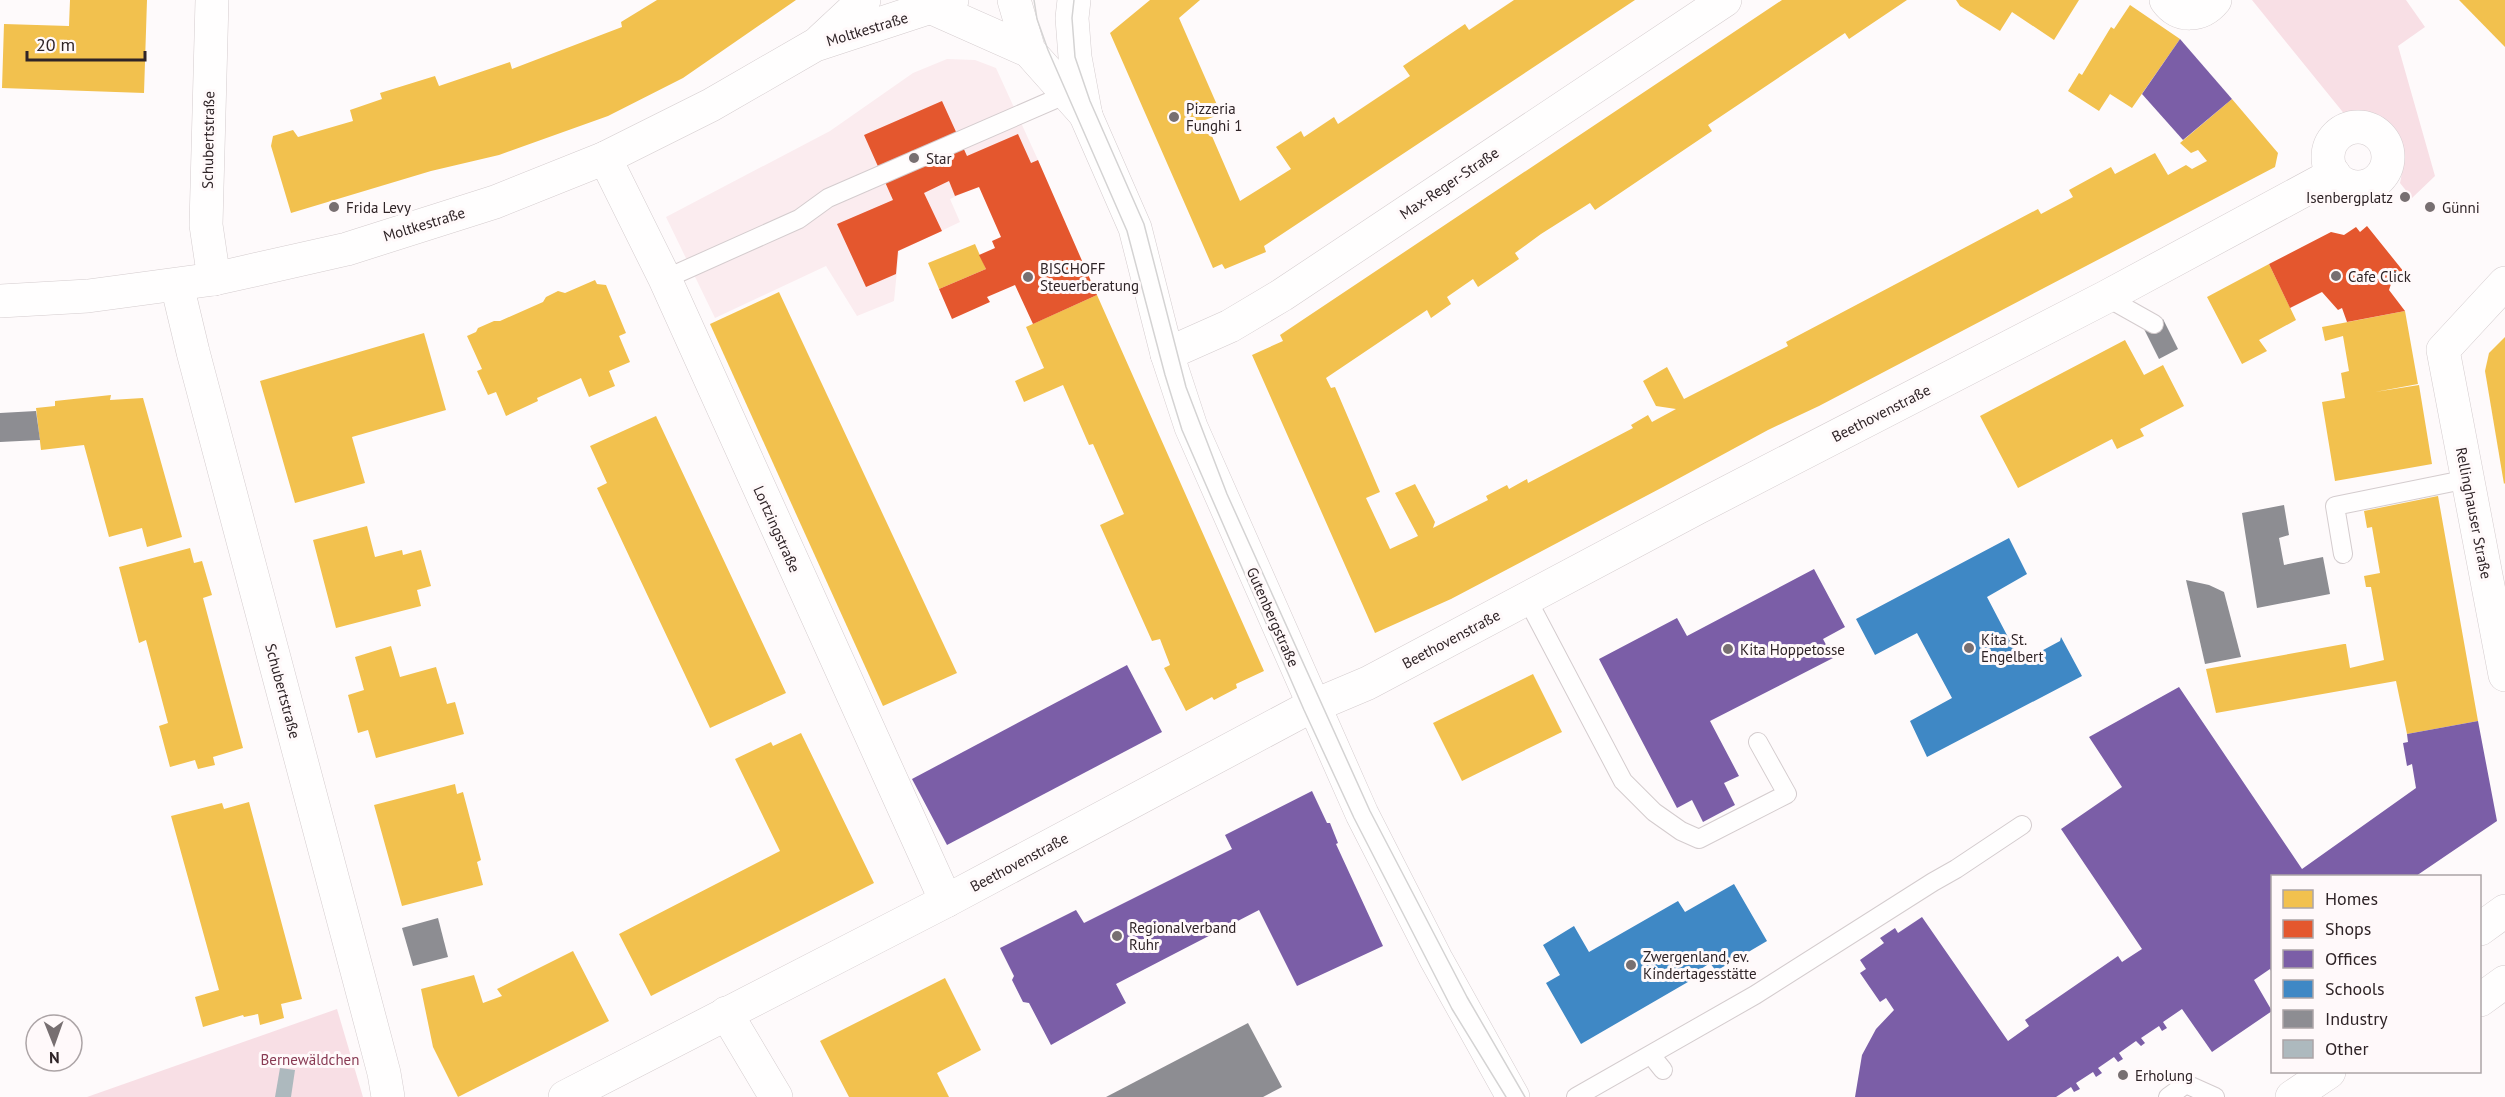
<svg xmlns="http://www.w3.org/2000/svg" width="2505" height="1097" font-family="'PT Sans',sans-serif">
<rect width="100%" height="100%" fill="#fefafb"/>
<path fill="#fbecef" d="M 947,59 L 975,60 L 996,68 L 1038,160 L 950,199 L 960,222 L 899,251 L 894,301 L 857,316 L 826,266 L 715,318 L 666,217 L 830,131 L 913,73 Z"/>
<g fill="#f8dfe5">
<path d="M 2252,0 L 2406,0 L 2425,27 L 2398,46 L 2435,176 L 2412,198 L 2400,183 C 2409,146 2389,109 2346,116 Z"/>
<path d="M 337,1009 L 363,1097 L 87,1097 Z"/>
</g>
<g fill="#f2c14e">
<path d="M 70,0 L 147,0 L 144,93 L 2,88 L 4,24 L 69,26 Z"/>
<path d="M 657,0 L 796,0 L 683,78 L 608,116 L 499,155 L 431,171 L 291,213 L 271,146 L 273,136 L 293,130 L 298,137 L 353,121 L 350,110 L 382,99 L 380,93 L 435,76 L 439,86 L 510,62 L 512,69 L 525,64 L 622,27 L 621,22 Z"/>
<path d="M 1150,0 L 1200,0 L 1179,18 L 1221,114 L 1205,120 L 1240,201 L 1291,169 L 1276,147 L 1301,131 L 1304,137 L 1334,117 L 1338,124 L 1410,76 L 1403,66 L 1465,24 L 1469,30 L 1514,0 L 1635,0 L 1264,246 L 1266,252 L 1225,269 L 1222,264 L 1213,268 L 1110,33 Z"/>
<path d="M 1782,0 L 1907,0 L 1849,39 L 1845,33 L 1708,125 L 1712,131 L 1595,210 L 1590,203 L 1541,234 L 1515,253 L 1519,259 L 1478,287 L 1473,279 L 1447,297 L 1451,304 L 1431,318 L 1427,310 L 1326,378 L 1331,388 L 1335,387 L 1380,492 L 1366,498 L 1390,549 L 1418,536 L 1395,493 L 1415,484 L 1435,522 L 1433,528 L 1488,500 L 1486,496 L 1507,485 L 1509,489 L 1527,479 L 1528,483 L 1633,428 L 1631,425 L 1648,415 L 1652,422 L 1676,409 L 1656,406 L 1643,381 L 1667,367 L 1684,399 L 1788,346 L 1786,342 L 2038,209 L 2041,214 L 2073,197 L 2069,190 L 2111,167 L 2115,174 L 2155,153 L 2168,175 L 2186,165 L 2192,169 L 2207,161 L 2198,150 L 2191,153 L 2180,143 L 2232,99 L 2278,153 L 2275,167 L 1819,406 L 1768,430 L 1663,487 L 1451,599 L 1375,633 L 1252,355 L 1283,341 L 1280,335 Z"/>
<path d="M 1956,0 L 2079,0 L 2054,40 L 2012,12 L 2000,31 L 1960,6 Z"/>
<path d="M 2459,0 L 2505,0 L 2505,47 Z"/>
<path d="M 2130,5 L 2180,39 L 2132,108 L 2110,94 L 2099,111 L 2068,91 L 2079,73 L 2082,75 L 2111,27 L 2114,29 Z"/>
<path d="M 975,244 L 986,269 L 939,289 L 928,263 Z"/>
<path d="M 2269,264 L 2296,320 L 2259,340 L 2267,351 L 2242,364 L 2207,297 Z"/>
<path d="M 595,280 L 597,284 L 606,285 L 626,333 L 619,336 L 630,362 L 609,371 L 615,386 L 589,397 L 581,378 L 537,398 L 538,401 L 506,416 L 496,392 L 488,395 L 477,371 L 482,369 L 467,336 L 476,332 L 478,328 L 494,321 L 500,321 L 543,302 L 546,297 L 558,291 L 565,293 Z"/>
<path d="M 779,292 L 957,673 L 883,706 L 710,324 Z"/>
<path d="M 1097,295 L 1264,671 L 1236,684 L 1237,688 L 1214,700 L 1212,697 L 1186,711 L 1164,668 L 1170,665 L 1160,639 L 1152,641 L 1100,525 L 1124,514 L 1093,444 L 1089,445 L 1063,385 L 1024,402 L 1015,381 L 1044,368 L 1026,327 Z"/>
<path d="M 2405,311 L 2418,384 L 2375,392 L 2419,385 L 2432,464 L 2335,481 L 2322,402 L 2345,398 L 2341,373 L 2349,371 L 2343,336 L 2325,341 L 2322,327 Z"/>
<path d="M 424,333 L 446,410 L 352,437 L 365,483 L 295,503 L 260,381 Z"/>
<path d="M 2505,337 L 2505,483 L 2504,484 L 2485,371 L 2489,353 Z"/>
<path d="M 2125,340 L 2144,375 L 2163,365 L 2184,406 L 2140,429 L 2144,436 L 2117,449 L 2112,439 L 2018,488 L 1980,416 Z"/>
<path d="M 111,395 L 110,400 L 143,398 L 182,537 L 147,547 L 142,528 L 109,537 L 84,445 L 41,450 L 36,408 L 55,406 L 55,401 Z"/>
<path d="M 656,416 L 786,693 L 710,728 L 597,488 L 607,483 L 590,446 Z"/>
<path d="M 2438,496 L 2478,721 L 2407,734 L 2396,681 L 2216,713 L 2206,669 L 2344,644 L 2346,644 L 2350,668 L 2384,660 L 2371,587 L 2366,587 L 2364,576 L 2380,573 L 2372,527 L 2367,528 L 2364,511 Z"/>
<path d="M 367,526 L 375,557 L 402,550 L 403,555 L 421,550 L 431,586 L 417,590 L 421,606 L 336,628 L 313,540 Z"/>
<path d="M 190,548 L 194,563 L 202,561 L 212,595 L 203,598 L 243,748 L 213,757 L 215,765 L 198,769 L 195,760 L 170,767 L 159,726 L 168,723 L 146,640 L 139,643 L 119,567 Z"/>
<path d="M 391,646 L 400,677 L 436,667 L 447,704 L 455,702 L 464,734 L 376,758 L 368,730 L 358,733 L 348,695 L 364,690 L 355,657 Z"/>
<path d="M 1533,674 L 1562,732 L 1462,781 L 1433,723 Z"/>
<path d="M 801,733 L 874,883 L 651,996 L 619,934 L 780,851 L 735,759 L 771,742 L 773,746 Z"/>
<path d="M 455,784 L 457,794 L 463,792 L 481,860 L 477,862 L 483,885 L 402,906 L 374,805 Z"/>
<path d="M 249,802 L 302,999 L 281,1004 L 284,1018 L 260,1025 L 258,1014 L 244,1017 L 243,1015 L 203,1027 L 195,997 L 219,990 L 171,816 L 222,803 L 224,809 Z"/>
<path d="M 573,951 L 609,1021 L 458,1097 L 433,1047 L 421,989 L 474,975 L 483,1003 L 502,996 L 497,989 Z"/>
<path d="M 945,978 L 981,1050 L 937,1073 L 949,1097 L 849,1097 L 820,1041 Z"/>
</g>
<g fill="#e4572e">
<path d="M 942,101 L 967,156 L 1018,134 L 1031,163 L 1038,160 L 1097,295 L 1033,324 L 1015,285 L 987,297 L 990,302 L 952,319 L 939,289 L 986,269 L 979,255 L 995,248 L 992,241 L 1001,237 L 979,187 L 955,196 L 949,181 L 924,193 L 942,231 L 898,251 L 896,274 L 866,287 L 837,224 L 893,200 L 864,135 Z"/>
<path d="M 2367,226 L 2404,272 L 2392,281 L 2389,290 L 2405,311 L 2347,322 L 2342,308 L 2338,310 L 2322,292 L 2290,308 L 2269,264 L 2331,232 L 2344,235 L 2356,227 L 2360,232 Z"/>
</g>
<g fill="#7b5ea7">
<path d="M 2180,39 L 2232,99 L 2183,140 L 2142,94 Z"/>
<path d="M 1814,569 L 1845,627 L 1823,639 L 1833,658 L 1710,721 L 1739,776 L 1724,783 L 1735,805 L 1703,822 L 1692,800 L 1677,808 L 1599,659 L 1677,618 L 1687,636 Z"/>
<path d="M 1127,665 L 1162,732 L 947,845 L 912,779 Z"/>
<path d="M 2179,687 L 2302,869 L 2416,788 L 2412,764 L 2407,766 L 2403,743 L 2408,742 L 2407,734 L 2478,721 L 2497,821 L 2416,876 L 2272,876 L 2272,973 L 2270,969 L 2254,980 L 2272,1011 L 2212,1052 L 2182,1009 L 2163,1022 L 2167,1028 L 2162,1031 L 2159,1026 L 2141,1038 L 2145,1043 L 2141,1046 L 2136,1041 L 2119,1053 L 2123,1059 L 2118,1062 L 2114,1057 L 2098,1068 L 2102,1073 L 2096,1077 L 2093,1072 L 2076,1083 L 2080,1089 L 2074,1092 L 2071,1087 L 2056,1097 L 1855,1097 L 1862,1055 L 1876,1029 L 1894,1010 L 1886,998 L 1880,1002 L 1860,973 L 1866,969 L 1860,960 L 1884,943 L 1880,938 L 1895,928 L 1898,933 L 1922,917 L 2008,1041 L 2029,1026 L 2025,1020 L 2118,956 L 2122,962 L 2142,949 L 2061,829 L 2122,787 L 2089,737 Z"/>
<path d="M 1312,791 L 1327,823 L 1330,823 L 1338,843 L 1336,844 L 1383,946 L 1297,986 L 1259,910 L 1116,984 L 1126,1003 L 1051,1045 L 1029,1003 L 1023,1002 L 1012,980 L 1014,976 L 1000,948 L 1076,910 L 1084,923 L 1232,849 L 1225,835 Z"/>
</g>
<g fill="#3f88c5">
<path d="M 2009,538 L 2027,574 L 1987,597 L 2021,662 L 2060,641 L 2061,637 L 2082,676 L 1927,757 L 1910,721 L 1952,698 L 1917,633 L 1875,655 L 1856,619 Z"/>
<path d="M 1734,884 L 1767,941 L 1716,971 L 1710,963 L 1698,971 L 1700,975 L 1581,1044 L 1546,983 L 1560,975 L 1543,945 L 1574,926 L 1589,952 L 1678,901 L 1685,912 Z"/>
</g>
<g fill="#8d8d92">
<path d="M 2163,319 L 2178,349 L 2159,359 L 2144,329 Z"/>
<path d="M 36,411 L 40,440 L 0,442 L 0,413 Z"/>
<path d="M 2284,505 L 2289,535 L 2279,538 L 2284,565 L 2323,557 L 2330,594 L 2257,608 L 2242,513 Z"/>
<path d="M 2186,580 L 2209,585 L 2224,592 L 2241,657 L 2205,664 Z"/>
<path d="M 438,918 L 448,957 L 413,966 L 402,928 Z"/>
<path d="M 1248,1023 L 1282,1087 L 1263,1097 L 1106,1097 Z"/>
</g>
<path fill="#adb9be" d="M 280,1068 L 295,1070 L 291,1097 L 275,1097 Z"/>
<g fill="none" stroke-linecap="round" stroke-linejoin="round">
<defs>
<g id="lane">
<path d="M 665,279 L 799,219 L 828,198 L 1067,94"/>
<path d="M 2106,297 L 2154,324"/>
<path d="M 2343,554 L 2335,506 L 2468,479"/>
<path d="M 1527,599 L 1623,781 L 1654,812 L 1681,831 L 1699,839 L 1787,794 L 1758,742"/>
<path d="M 1651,1055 L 1663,1070"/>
<path d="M 1576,1097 L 1755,995 L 1933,882 L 1956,869 L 2022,825"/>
<path d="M 2168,1097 L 2186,1084 L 2215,1097"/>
</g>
<g id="street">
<path d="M 212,0 L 206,225 L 214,279"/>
<path d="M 2166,0 C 2179,18 2201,17 2215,0"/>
<circle cx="2358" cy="157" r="30"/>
<path d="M 605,158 L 665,279 L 946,901"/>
<path d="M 2505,283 L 2443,350 L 2505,675"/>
<path d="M 177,285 L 193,352 L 384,1073 L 388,1097"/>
<path d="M 1167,354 L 1230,326 L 1282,295 L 1725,0"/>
<path d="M 726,1013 L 776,1097"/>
<path d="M 565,1097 L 946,901 L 1304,710 L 1368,683 L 1697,508 L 2106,297 L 2334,174"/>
</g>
<g id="secondary">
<path d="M 1014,0 L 1029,51 L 1086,115"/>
<path d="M 1074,0 L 1072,18 L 1075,57 L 1086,116 L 1135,228 L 1167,354 L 1191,427 L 1362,814 L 1436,959 L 1513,1097"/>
<path d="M 932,8 L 1029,51"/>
<path d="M 821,40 L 864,0"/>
<path d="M 0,301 L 88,296 L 214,279 L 347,249 L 495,202 L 605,158 L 711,105 L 815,45 L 952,0"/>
<path d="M 2480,929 L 2505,911"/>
<path d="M 2480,1000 L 2505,982"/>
<path d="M 2292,1097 L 2329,1072"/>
</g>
</defs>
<use href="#lane" stroke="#d4ccce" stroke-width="20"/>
<use href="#street" stroke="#d4ccce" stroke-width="34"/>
<use href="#secondary" stroke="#d4ccce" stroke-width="34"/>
<use href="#lane" stroke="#fffefe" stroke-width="18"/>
<use href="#street" stroke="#fffefe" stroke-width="33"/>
<use href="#secondary" stroke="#fffefe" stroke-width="33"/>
<g stroke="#d4d3d3" stroke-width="1.5">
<path d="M 1034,0 L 1037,19 L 1048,50 L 1127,231 L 1165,375 L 1182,430 L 1304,710 L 1354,818 L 1452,1009 L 1506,1097"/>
<path d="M 1074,0 L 1072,18 L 1075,57 L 1090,101 L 1144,224 L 1186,387 L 1227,494 L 1370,811 L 1467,997 L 1525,1097"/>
</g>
</g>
<g fill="#776f71" stroke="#fff9fa" stroke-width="2">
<circle cx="1174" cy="117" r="6"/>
<circle cx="914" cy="158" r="6"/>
<circle cx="2405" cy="197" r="6"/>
<circle cx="334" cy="207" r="6"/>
<circle cx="2430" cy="207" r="6"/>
<circle cx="2336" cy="276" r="6"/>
<circle cx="1028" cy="277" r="6"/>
<circle cx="1969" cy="648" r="6"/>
<circle cx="1728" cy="649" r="6"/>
<circle cx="1117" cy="936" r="6"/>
<circle cx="1631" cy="965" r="6"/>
<circle cx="2123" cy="1075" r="6"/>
</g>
<g text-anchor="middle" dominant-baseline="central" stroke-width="6" stroke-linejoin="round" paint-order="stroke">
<g font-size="15" fill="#2f2427" stroke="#fff9fa">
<text transform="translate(867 29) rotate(-17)">Moltkestraße</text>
<text transform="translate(208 140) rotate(-89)">Schubertstraße</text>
<text transform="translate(1449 183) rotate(-34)">Max-Reger-Straße</text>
<text transform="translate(424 224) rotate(-17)">Moltkestraße</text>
<text transform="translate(1881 413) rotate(-27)">Beethovenstraße</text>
<text transform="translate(2474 513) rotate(79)">Rellinghauser Straße</text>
<text transform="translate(777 529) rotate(66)">Lortzingstraße</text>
<text transform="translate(1273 617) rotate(66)">Gutenbergstraße</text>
<text transform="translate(1451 639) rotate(-28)">Beethovenstraße</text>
<text transform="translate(283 691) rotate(75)">Schubertstraße</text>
<text transform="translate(1019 862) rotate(-28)">Beethovenstraße</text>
</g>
<g font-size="15" fill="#2f2427" stroke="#fff9fa" text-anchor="start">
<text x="1186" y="108">Pizzeria<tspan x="1186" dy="17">Funghi 1</tspan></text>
<text x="926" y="158">Star</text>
<text x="2393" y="197" text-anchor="end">Isenbergplatz</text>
<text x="346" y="207">Frida Levy</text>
<text x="2442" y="207">Günni</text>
<text x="1040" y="268">BISCHOFF<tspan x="1040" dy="17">Steuerberatung</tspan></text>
<text x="2348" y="276">Cafe Click</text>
<text x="1981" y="639">Kita St.<tspan x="1981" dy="17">Engelbert</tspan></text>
<text x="1740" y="649">Kita Hoppetosse</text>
<text x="1129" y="927">Regionalverband<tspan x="1129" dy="17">Ruhr</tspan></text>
<text x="1643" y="956">Zwergenland, ev.<tspan x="1643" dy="17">Kindertagesstätte</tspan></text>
<text x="2135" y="1075">Erholung</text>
</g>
<g font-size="15" fill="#883a53" stroke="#fff9fa">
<text x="310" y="1059">Bernewäldchen</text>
</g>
</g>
<rect x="2271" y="875" width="210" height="198" fill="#fff9fa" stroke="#aca4a6" stroke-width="1.5"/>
<rect x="2283" y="890" width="30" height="18" fill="#f2c14e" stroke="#aca4a6" stroke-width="1.5"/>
<text x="2325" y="905" font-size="18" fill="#2f2427">Homes</text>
<rect x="2283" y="920" width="30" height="18" fill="#e4572e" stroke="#aca4a6" stroke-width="1.5"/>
<text x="2325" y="935" font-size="18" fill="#2f2427">Shops</text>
<rect x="2283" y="950" width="30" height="18" fill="#7b5ea7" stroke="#aca4a6" stroke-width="1.5"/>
<text x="2325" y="965" font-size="18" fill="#2f2427">Offices</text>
<rect x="2283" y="980" width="30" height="18" fill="#3f88c5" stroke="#aca4a6" stroke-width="1.5"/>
<text x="2325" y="995" font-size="18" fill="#2f2427">Schools</text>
<rect x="2283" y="1010" width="30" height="18" fill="#8d8d92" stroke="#aca4a6" stroke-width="1.5"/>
<text x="2325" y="1025" font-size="18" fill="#2f2427">Industry</text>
<rect x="2283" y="1040" width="30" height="18" fill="#adb9be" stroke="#aca4a6" stroke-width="1.5"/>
<text x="2325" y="1055" font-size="18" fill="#2f2427">Other</text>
<g transform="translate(54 1043) rotate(179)"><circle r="28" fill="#fff9fa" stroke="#aca4a6" stroke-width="1.5"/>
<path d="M0-4.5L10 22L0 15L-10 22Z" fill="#776f71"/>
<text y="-9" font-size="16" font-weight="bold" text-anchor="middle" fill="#2f2427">N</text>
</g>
<path d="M27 51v9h118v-9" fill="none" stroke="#2f2427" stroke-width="3"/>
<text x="36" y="51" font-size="18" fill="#2f2427" stroke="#fff9fa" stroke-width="4.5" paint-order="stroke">20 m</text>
</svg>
